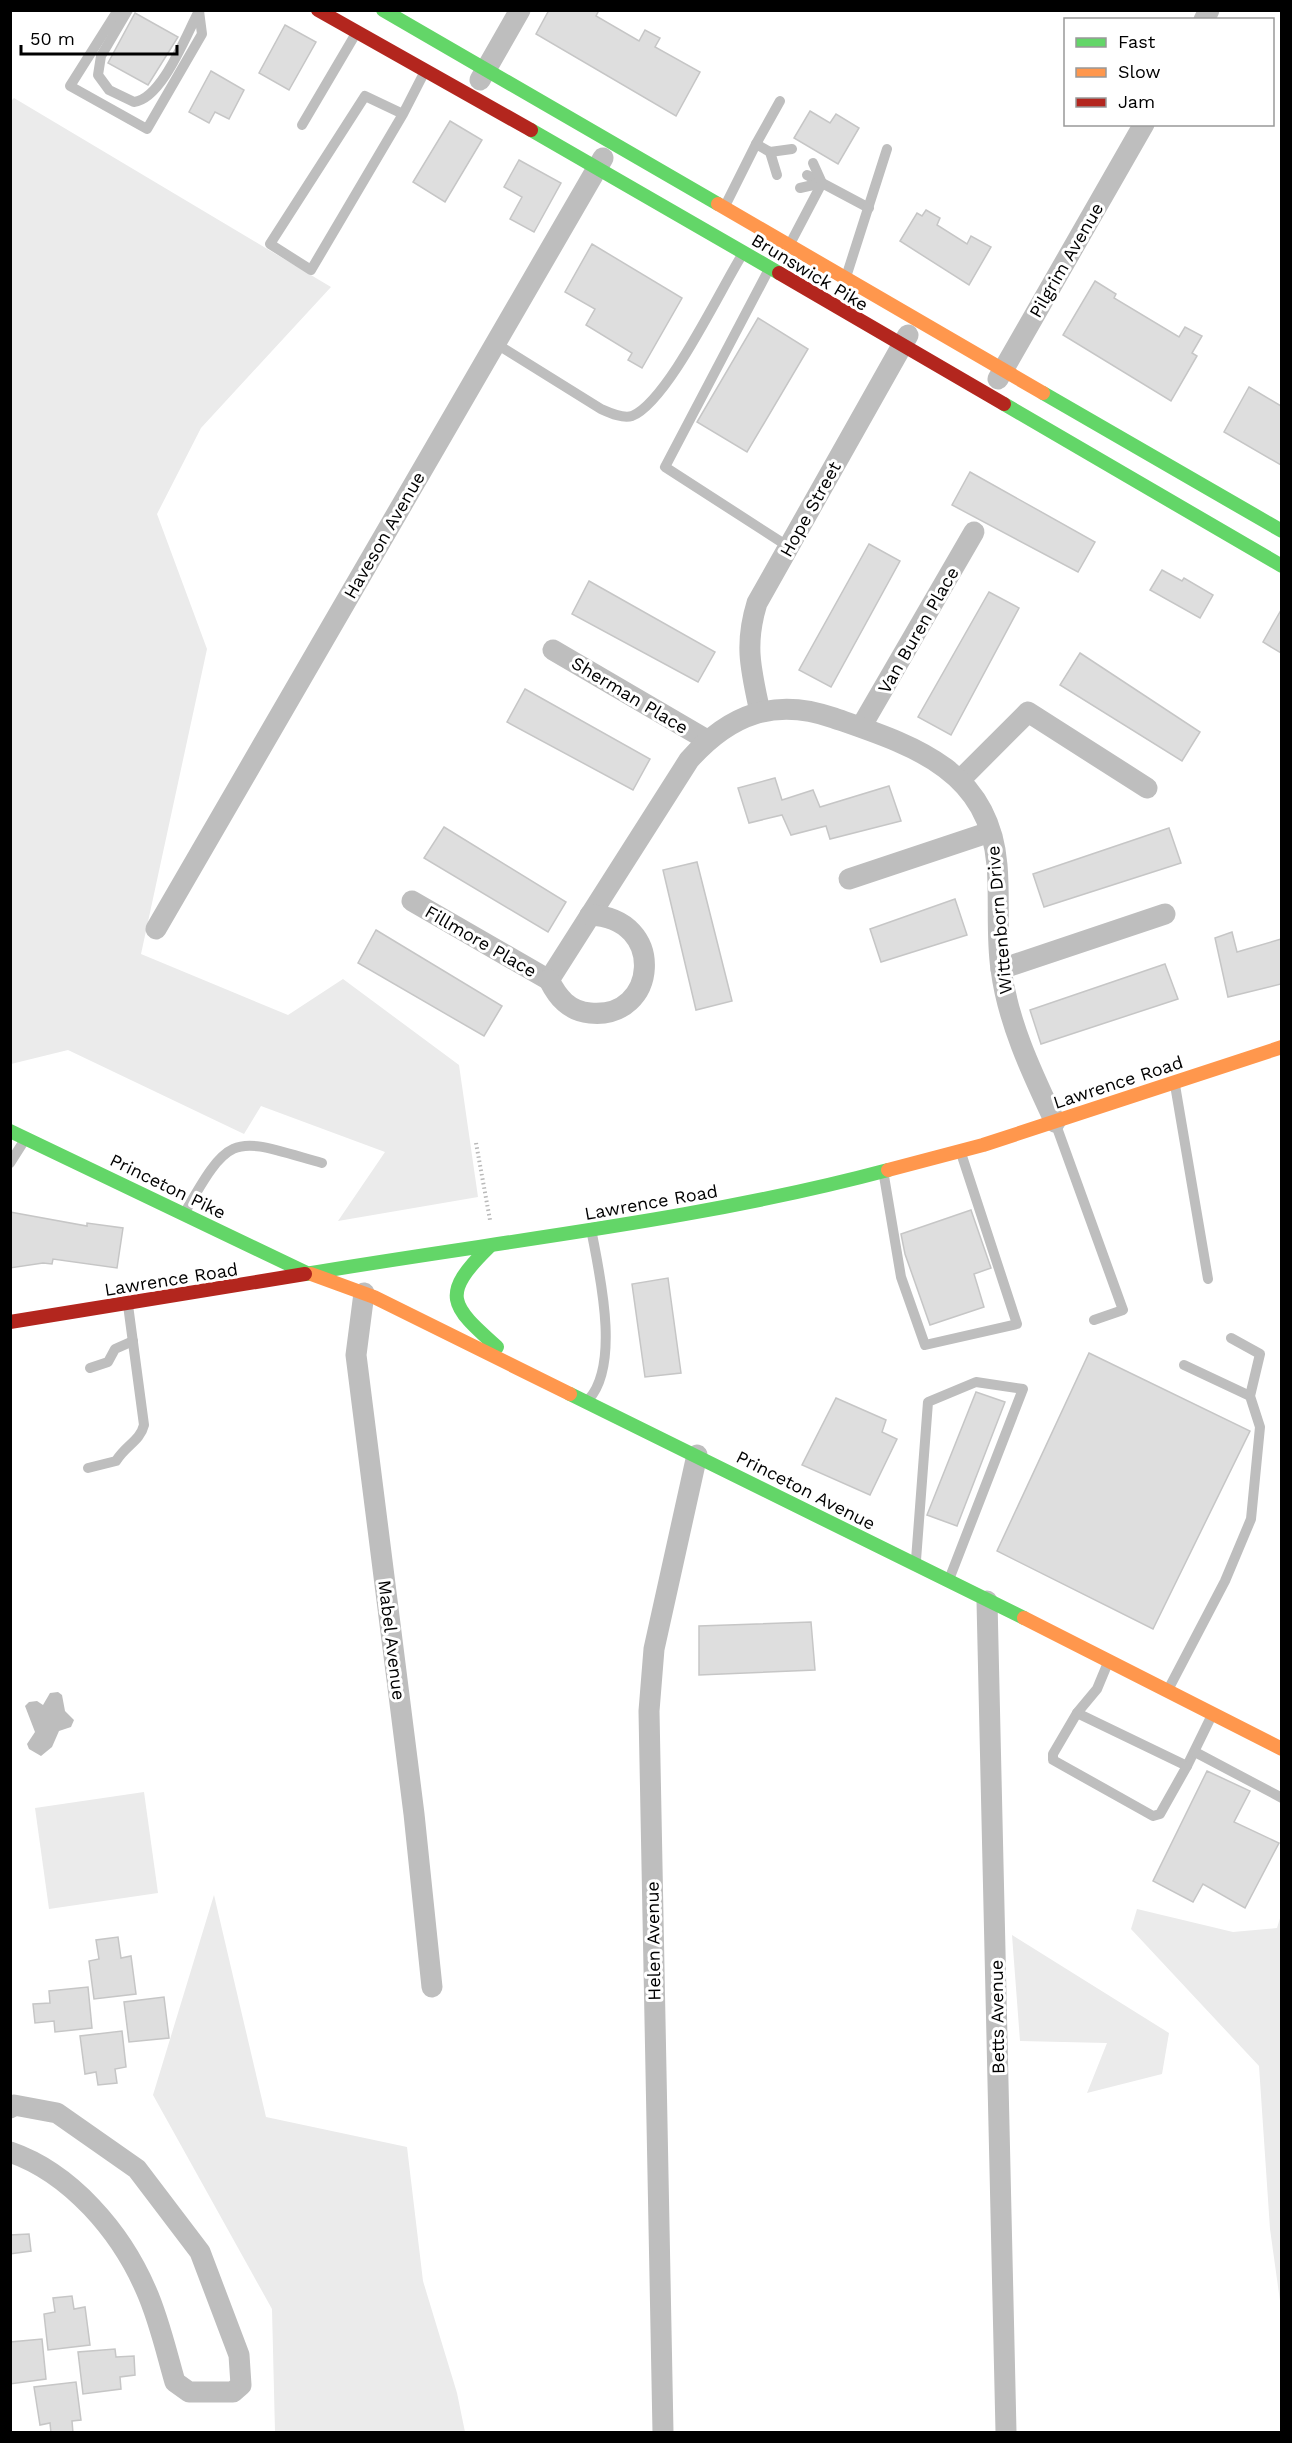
<svg xmlns="http://www.w3.org/2000/svg" width="1292" height="2443" font-family="'Work Sans',sans-serif">
<rect width="100%" height="100%" fill="#fff"/>
<g fill="#ebebeb">
<path d="M 14,98 L 331,287 L 201,428 L 157,514 L 207,649 L 141,954 L 288,1015 L 343,979 L 459,1065 L 478,1197 L 338,1221 L 385,1152 L 261,1106 L 244,1134 L 68,1050 L 11,1064 L 10,102 Z"/>
<path d="M 144,1792 L 158,1893 L 49,1909 L 35,1808 Z"/>
<path d="M 214,1895 L 266,2117 L 407,2147 L 423,2281 L 457,2393 L 465,2432 L 275,2432 L 272,2309 L 153,2095 Z"/>
<path d="M 1137,1909 L 1233,1932 L 1277,1928 L 1281,1915 L 1281,2308 L 1270,2229 L 1259,2066 L 1131,1929 Z"/>
<path d="M 1012,1935 L 1169,2033 L 1162,2074 L 1087,2093 L 1107,2043 L 1020,2041 Z"/>
</g>
<path fill="#bdbdbd" d="M 58,1692 L 62,1695 L 65,1711 L 74,1720 L 71,1727 L 59,1731 L 52,1747 L 41,1756 L 29,1749 L 27,1744 L 35,1732 L 25,1706 L 29,1702 L 37,1701 L 43,1705 L 50,1693 Z"/>
<g fill="#dedede" stroke="#c6c6c6" stroke-width="1.5">
<path d="M 549,10 L 599,10 L 596,16 L 639,41 L 645,30 L 660,38 L 655,47 L 700,72 L 676,116 L 536,34 Z"/>
<path d="M 135,13 L 178,37 L 148,85 L 108,63 Z"/>
<path d="M 285,25 L 316,42 L 289,90 L 259,73 Z"/>
<path d="M 211,71 L 244,90 L 229,119 L 215,112 L 209,123 L 189,112 Z"/>
<path d="M 810,111 L 830,123 L 836,114 L 859,128 L 838,164 L 794,138 Z"/>
<path d="M 450,121 L 482,140 L 445,202 L 413,182 Z"/>
<path d="M 519,160 L 561,183 L 534,232 L 510,219 L 522,197 L 504,187 Z"/>
<path d="M 926,210 L 940,218 L 937,225 L 967,244 L 971,236 L 991,247 L 969,285 L 900,241 L 917,213 L 922,216 Z"/>
<path d="M 592,244 L 682,298 L 642,368 L 628,360 L 632,353 L 586,325 L 595,309 L 565,292 Z"/>
<path d="M 1095,281 L 1116,294 L 1114,298 L 1179,337 L 1185,327 L 1202,336 L 1192,353 L 1197,356 L 1171,401 L 1063,335 Z"/>
<path d="M 758,318 L 808,349 L 747,452 L 697,422 Z"/>
<path d="M 1249,387 L 1281,406 L 1281,465 L 1224,432 Z"/>
<path d="M 970,472 L 1095,542 L 1078,572 L 952,505 Z"/>
<path d="M 869,544 L 900,561 L 831,687 L 799,670 Z"/>
<path d="M 1162,570 L 1182,581 L 1184,578 L 1213,595 L 1200,618 L 1150,590 Z"/>
<path d="M 589,581 L 715,652 L 698,682 L 572,614 Z"/>
<path d="M 989,592 L 1019,608 L 951,735 L 918,717 Z"/>
<path d="M 1281,610 L 1281,653 L 1263,642 Z"/>
<path d="M 1080,653 L 1200,732 L 1182,761 L 1060,685 Z"/>
<path d="M 525,689 L 650,759 L 633,790 L 507,722 Z"/>
<path d="M 775,778 L 782,800 L 813,790 L 820,807 L 889,786 L 901,821 L 830,839 L 826,826 L 791,835 L 782,815 L 749,823 L 738,788 Z"/>
<path d="M 444,827 L 566,902 L 548,932 L 424,858 Z"/>
<path d="M 1169,828 L 1181,863 L 1044,907 L 1033,874 Z"/>
<path d="M 697,862 L 732,1001 L 696,1010 L 663,870 Z"/>
<path d="M 955,899 L 967,935 L 881,962 L 870,929 Z"/>
<path d="M 376,930 L 502,1006 L 484,1036 L 358,963 Z"/>
<path d="M 1232,932 L 1237,952 L 1281,939 L 1281,984 L 1228,997 L 1215,938 Z"/>
<path d="M 1165,964 L 1178,999 L 1041,1044 L 1030,1010 Z"/>
<path d="M 971,1210 L 991,1268 L 974,1274 L 984,1307 L 930,1325 L 905,1254 L 901,1234 Z"/>
<path d="M 10,1212 L 87,1226 L 87,1223 L 123,1228 L 117,1268 L 53,1259 L 52,1264 L 43,1263 L 10,1268 Z"/>
<path d="M 668,1278 L 681,1373 L 645,1377 L 632,1284 Z"/>
<path d="M 1089,1353 L 1250,1431 L 1153,1629 L 997,1551 Z"/>
<path d="M 976,1392 L 1005,1402 L 957,1526 L 927,1515 Z"/>
<path d="M 836,1398 L 886,1420 L 882,1432 L 897,1439 L 870,1495 L 802,1465 Z"/>
<path d="M 811,1622 L 815,1670 L 699,1675 L 699,1626 Z"/>
<path d="M 1207,1771 L 1250,1791 L 1234,1822 L 1279,1843 L 1245,1908 L 1203,1884 L 1193,1902 L 1153,1881 Z"/>
<path d="M 118,1937 L 121,1958 L 131,1956 L 136,1994 L 94,1999 L 89,1961 L 99,1959 L 96,1940 Z"/>
<path d="M 88,1987 L 92,2028 L 55,2032 L 54,2021 L 35,2023 L 33,2004 L 50,2003 L 49,1991 Z"/>
<path d="M 164,1997 L 169,2038 L 129,2042 L 124,2002 Z"/>
<path d="M 122,2031 L 126,2067 L 115,2069 L 117,2083 L 98,2085 L 96,2072 L 85,2074 L 80,2036 Z"/>
<path d="M 29,2234 L 31,2251 L 10,2254 L 10,2235 Z"/>
<path d="M 72,2296 L 74,2309 L 85,2307 L 90,2345 L 48,2350 L 44,2314 L 55,2312 L 53,2298 Z"/>
<path d="M 42,2339 L 46,2379 L 10,2384 L 10,2342 Z"/>
<path d="M 115,2349 L 116,2357 L 134,2356 L 135,2375 L 120,2377 L 121,2389 L 83,2394 L 78,2352 Z"/>
<path d="M 76,2382 L 81,2420 L 72,2421 L 73,2433 L 51,2433 L 50,2423 L 40,2425 L 34,2387 Z"/>
</g>
<g fill="none" stroke-linecap="round" stroke-linejoin="round">
<path stroke="#b9b9b9" stroke-width="4" stroke-dasharray="1.5 3" stroke-linecap="butt" d="M 476,1143 L 490,1220"/>
<g stroke="#bebebe" stroke-width="10">
<path d="M 118,10 L 70,86 L 147,129 L 202,34 L 199,11"/>
<path d="M 128,10 L 101,56 L 98,75 L 109,90 L 134,102 C 162,99 186,35 199,11"/>
<path d="M 403,114 L 365,96 L 270,244 L 311,270 L 403,114 L 424,73"/>
<path d="M 302,125 L 355,35"/>
<path d="M 756,144 L 780,101"/>
<path d="M 770,152 L 777,175"/>
<path d="M 807,175 L 869,208"/>
<path d="M 800,188 L 822,183"/>
<path d="M 726,204 L 756,144 L 770,152 L 792,149"/>
<path d="M 791,242 L 822,183 L 813,163"/>
<path d="M 768,271 L 665,467 L 789,547"/>
<path d="M 847,274 L 887,149"/>
<path d="M 495,343 L 601,409 C 610,413 623,419 632,416 C 668,401 720,290 742,255"/>
<path d="M 1175,1085 L 1208,1279"/>
<path d="M 1056,1125 L 1123,1310 L 1094,1320"/>
<path d="M 10,1163 L 24,1141"/>
<path d="M 884,1176 L 901,1277 L 925,1345 L 1017,1324 L 961,1153"/>
<path d="M 184,1214 C 232,1129 233,1138 322,1163"/>
<path d="M 1184,1365 L 1250,1396"/>
<path d="M 90,1368 L 108,1362 L 115,1349 L 133,1341"/>
<path d="M 589,1399 C 620,1364 600,1276 592,1234"/>
<path d="M 88,1468 L 116,1461 C 126,1445 140,1441 144,1425 L 128,1305"/>
<path d="M 916,1560 L 928,1402 L 976,1382 L 1023,1389 L 950,1577"/>
<path d="M 1107,1665 L 1097,1689 L 1077,1713 L 1187,1766 L 1211,1717"/>
<path d="M 1169,1688 L 1225,1581 L 1251,1519 L 1260,1427 L 1250,1396 L 1260,1354 L 1231,1338"/>
<path d="M 1077,1713 L 1053,1754 L 1053,1760 L 1153,1816 L 1160,1814 L 1187,1766"/>
<path d="M 1195,1752 L 1282,1798"/>
</g>
<g stroke="#bebebe" stroke-width="21">
<path d="M 1204,20 L 1209,10"/>
<path d="M 480,80 L 520,10"/>
<path d="M 998,379 L 1144,124"/>
<path d="M 553,650 L 707,740"/>
<path d="M 760,712 C 751,670 744,645 757,603 L 908,335"/>
<path d="M 861,727 L 974,532"/>
<path d="M 960,780 L 1028,712 L 1147,788"/>
<path d="M 849,879 L 990,832"/>
<path d="M 412,901 L 549,980"/>
<path d="M 156,929 L 603,158"/>
<path d="M 1001,969 L 1165,914"/>
<path d="M 549,980 L 689,760 C 730,714 775,697 834,718 C 911,745 989,768 997,865 C 1000,899 996,934 1001,969 C 1008,1023 1032,1073 1055,1122"/>
<path d="M 549,980 C 558,998 569,1011 590,1013 C 658,1020 667,918 590,915"/>
<path d="M 364,1293 L 356,1355 L 414,1814 L 432,1987"/>
<path d="M 987,1601 L 1006,2432"/>
<path d="M 10,2108 L 14,2105 L 57,2113 L 137,2169 L 200,2252 L 239,2355 L 241,2385 L 233,2392 L 189,2392 L 175,2382 C 166,2351 159,2319 146,2290 C 121,2232 71,2173 10,2152"/>
<path d="M 663,2432 L 649,1711 L 654,1649 L 697,1455"/>
</g>
<g stroke="#63d668" stroke-width="14">
<path d="M 383,10 L 718,204"/>
<path d="M 531,130 L 779,273"/>
<path d="M 1043,393 L 1282,531"/>
<path d="M 1004,404 L 1282,566"/>
<path d="M 10,1131 L 309,1274"/>
<path d="M 489,1247 C 440,1295 450,1305 497,1347"/>
<path d="M 305,1274 C 499,1241 697,1221 888,1170"/>
<path d="M 570,1394 L 1024,1618"/>
</g>
<g stroke="#ff974d" stroke-width="14">
<path d="M 718,204 L 1043,393"/>
<path d="M 888,1170 L 983,1145 L 1282,1047"/>
<path d="M 311,1274 L 374,1297 L 570,1394"/>
<path d="M 1024,1618 L 1282,1749"/>
</g>
<g stroke="#b3261e" stroke-width="14">
<path d="M 318,10 L 531,130"/>
<path d="M 779,273 L 1004,404"/>
<path d="M 10,1322 L 305,1274"/>
</g>
</g>
<g text-anchor="middle" dominant-baseline="central" stroke-width="6" stroke-linejoin="round" paint-order="stroke">
<g font-size="18" fill="#000" stroke="#fff">
<text transform="translate(1066 260) rotate(-60)">Pilgrim Avenue</text>
<text transform="translate(810 272) rotate(31)">Brunswick Pike</text>
<text transform="translate(810 509) rotate(-61)">Hope Street</text>
<text transform="translate(384 535) rotate(-60)">Haveson Avenue</text>
<text transform="translate(918 630) rotate(-60)">Van Buren Place</text>
<text transform="translate(630 695) rotate(31)">Sherman Place</text>
<text transform="translate(999 920) rotate(-95)">Wittenborn Drive</text>
<text transform="translate(481 941) rotate(30)">Fillmore Place</text>
<text transform="translate(1118 1082) rotate(-18)">Lawrence Road</text>
<text transform="translate(168 1186) rotate(26)">Princeton Pike</text>
<text transform="translate(651 1202) rotate(-10)">Lawrence Road</text>
<text transform="translate(171 1279) rotate(-9)">Lawrence Road</text>
<text transform="translate(806 1490) rotate(27)">Princeton Avenue</text>
<text transform="translate(392 1640) rotate(83)">Mabel Avenue</text>
<text transform="translate(653 1941) rotate(-91)">Helen Avenue</text>
<text transform="translate(997 2017) rotate(-91)">Betts Avenue</text>
</g>
</g>
<rect width="1292" height="2443" fill="none" stroke="#000000" stroke-width="24"/>
<rect x="1064" y="18" width="210" height="108" fill="#ffffff" stroke="#999999" stroke-width="1.5"/>
<rect x="1076" y="38" width="30" height="9" fill="#63d668" stroke="#999999" stroke-width="1.5"/>
<text x="1118" y="48" font-size="18" fill="#000000">Fast</text>
<rect x="1076" y="68" width="30" height="9" fill="#ff974d" stroke="#999999" stroke-width="1.5"/>
<text x="1118" y="78" font-size="18" fill="#000000">Slow</text>
<rect x="1076" y="98" width="30" height="9" fill="#b3261e" stroke="#999999" stroke-width="1.5"/>
<text x="1118" y="108" font-size="18" fill="#000000">Jam</text>
<path d="M21 45v9h156v-9" fill="none" stroke="#000000" stroke-width="3"/>
<text x="30" y="45" font-size="18" fill="#000000" stroke="#ffffff" stroke-width="4.5" paint-order="stroke">50 m</text>
</svg>
